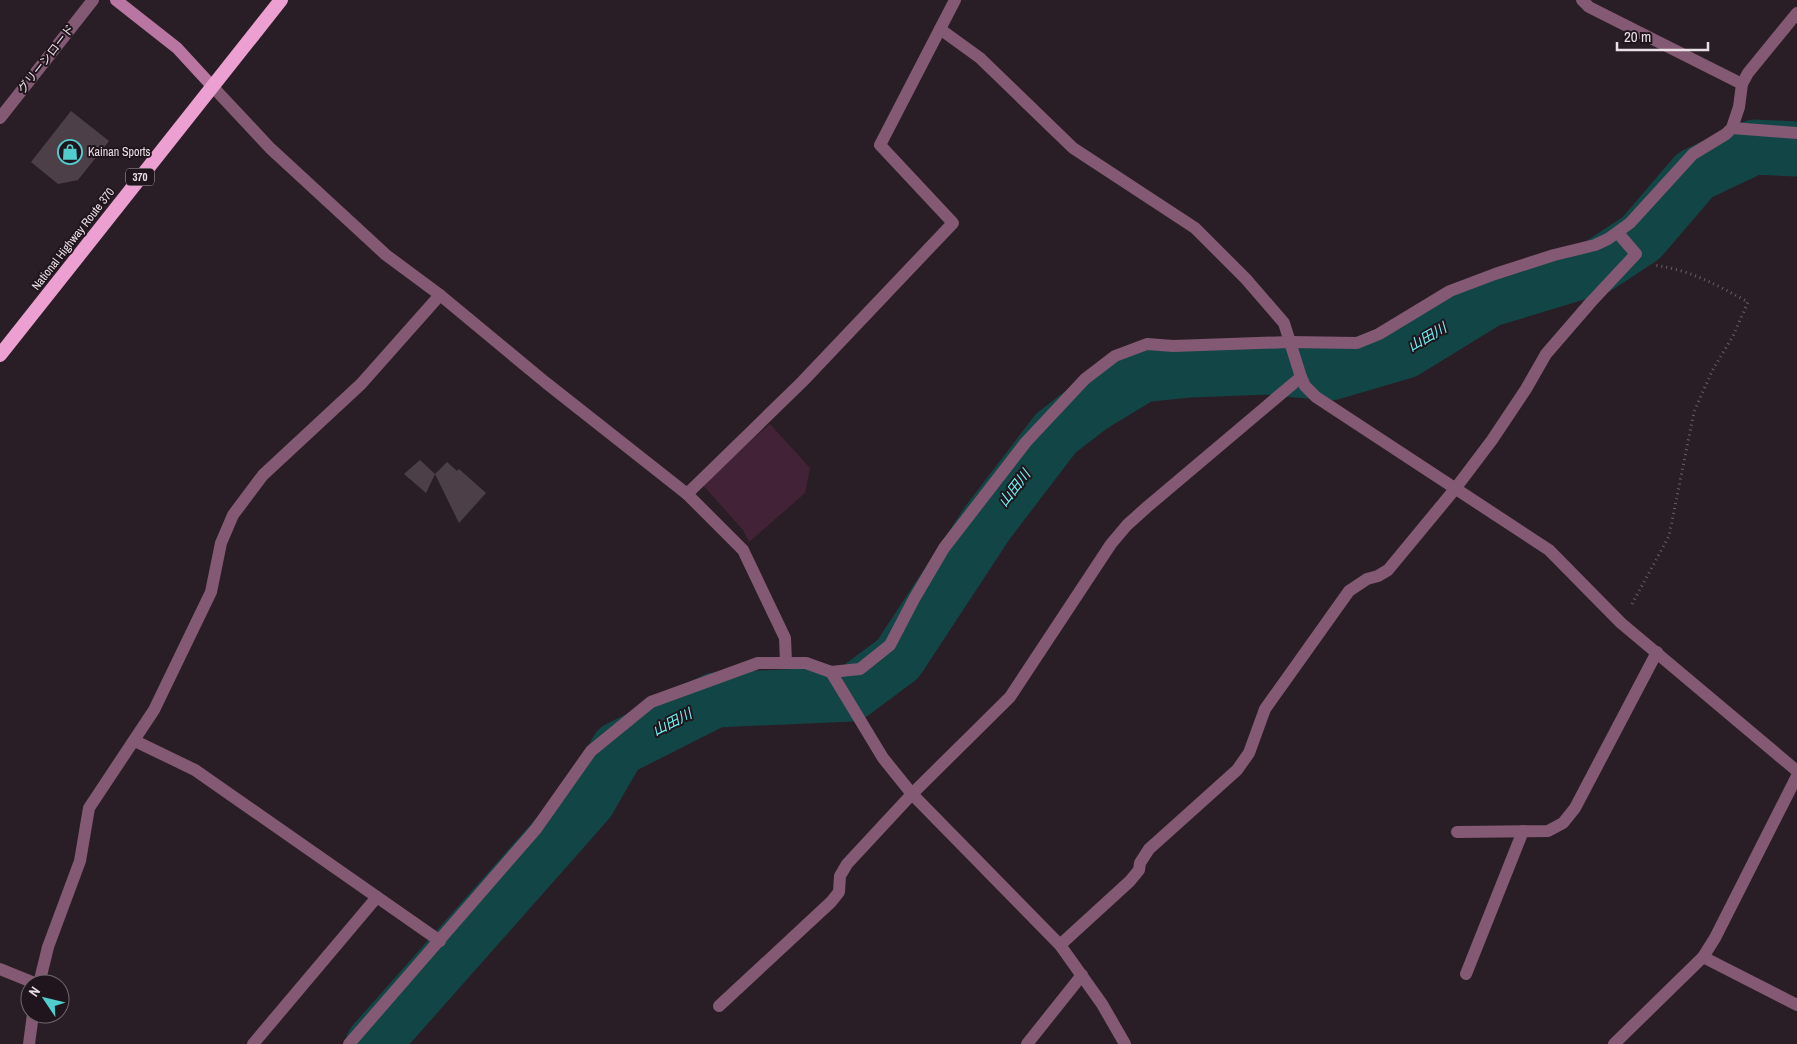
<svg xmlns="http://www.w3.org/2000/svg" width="1797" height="1044" font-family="'Archivo Narrow','Noto Sans JP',sans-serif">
<rect width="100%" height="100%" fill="#2a1e26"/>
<path fill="#422237" d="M 770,424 L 810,468 L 805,493 L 749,542 L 743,530 L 702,484 Z"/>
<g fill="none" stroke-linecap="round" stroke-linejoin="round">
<path stroke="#124646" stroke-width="55" d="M 373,1044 L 588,801 L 618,749 L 715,700 L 851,694 L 898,659 L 988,522 L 1056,433 L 1091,406 L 1142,375 L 1190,370 L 1267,367 L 1330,373 L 1405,351 L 1488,300 L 1597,267 L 1641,238 L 1695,175 L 1754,147 L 1797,149"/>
</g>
<g fill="#4d3f48">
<path d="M 71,111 L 109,141 L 78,180 L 58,184 L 31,162 Z"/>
<path d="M 420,460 L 435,474 L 447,462 L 457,471 L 459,469 L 486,493 L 459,523 L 435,474 L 426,493 L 404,474 Z"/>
</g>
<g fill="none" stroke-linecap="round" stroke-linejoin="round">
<path stroke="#695e65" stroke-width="3" stroke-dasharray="1 4" stroke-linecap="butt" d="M 1632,604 L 1669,536 L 1694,412 L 1712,371 L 1733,336 L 1748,302 C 1715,284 1691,270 1653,265"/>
<path stroke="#835973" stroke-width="12" d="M 0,118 L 93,0"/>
<g stroke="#835973" stroke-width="12">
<path d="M 1582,0 L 1589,7 L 1742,84"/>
<path d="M 940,29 L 980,58 L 1073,148 L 1195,228 L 1246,279 L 1284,323 L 1301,377 L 1305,386 L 1316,397 L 1549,550 L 1621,623 L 1797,771"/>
<path d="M 212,86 L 270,148 L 386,255 L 440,295 L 545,382 L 687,494 L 743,550 L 785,638 L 786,662"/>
<path d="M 1732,128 L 1797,133"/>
<path d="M 687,494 L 802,382 L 953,223 L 880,145 L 955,0"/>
<path d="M 831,672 L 883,758 L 912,794 L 1060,945 L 1102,1004 L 1125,1044"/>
<path d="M 135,741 L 195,770 L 440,941"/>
<path d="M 1457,832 L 1548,831 L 1563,823 L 1575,808 L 1657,652"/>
<path d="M 1060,945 L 1130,881 L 1139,870 L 1140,863 L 1149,849 L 1237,770 L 1249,753 L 1265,709 L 1349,591 L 1367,579 L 1378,576 L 1388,570 L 1455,489 L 1492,440 L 1526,389 L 1546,354 L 1591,302 L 1636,254 L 1618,233"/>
<path d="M 1703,957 L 1797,1005"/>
<path d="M 0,969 L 37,984"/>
<path d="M 1466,974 L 1523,831"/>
<path d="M 39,984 L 48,947 L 80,861 L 89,808 L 154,710 L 211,592 L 221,543 L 233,515 L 263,475 L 361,384 L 440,295"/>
<path d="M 719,1006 L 831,902 L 839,892 L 840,876 L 847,864 L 912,794 L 1010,697 L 1111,544 L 1127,525 L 1147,507 L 1301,377"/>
<path d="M 29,1044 L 33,1014"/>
<path d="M 253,1044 L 377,897"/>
<path d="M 349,1044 L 536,829 L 591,751 L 651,702 L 758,663 L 806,663 L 831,672 L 860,669 L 890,645 L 914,599 L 944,548 L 1026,442 L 1085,379 L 1115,356 L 1147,344 L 1173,346 L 1290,342 L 1357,343 L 1379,334 L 1450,291 L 1495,274 L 1554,255 L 1595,245 L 1608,239 L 1630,223 L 1693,154 L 1726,134 L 1732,128 L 1739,107 L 1742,84 L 1748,73 L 1797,13"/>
<path d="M 1027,1044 L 1082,975"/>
<path d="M 1614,1044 L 1703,957 L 1715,938 L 1797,776"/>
</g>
<path stroke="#b976a2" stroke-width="12" d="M 116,0 L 177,48 L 212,86"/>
<path stroke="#eca0d1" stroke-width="14" d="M 0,355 L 281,0"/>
</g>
<defs>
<symbol id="shop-ring" viewBox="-11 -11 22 22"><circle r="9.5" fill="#20151c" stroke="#52cdcd" stroke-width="1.5"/><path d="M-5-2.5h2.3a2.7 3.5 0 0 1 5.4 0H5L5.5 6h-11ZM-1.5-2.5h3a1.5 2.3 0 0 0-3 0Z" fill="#52cdcd"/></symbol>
</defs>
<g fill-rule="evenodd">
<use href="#shop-ring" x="56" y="138" width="28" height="28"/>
</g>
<g text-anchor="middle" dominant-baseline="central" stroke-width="4" stroke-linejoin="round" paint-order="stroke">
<rect fill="#20151c" stroke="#ada4a9" stroke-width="1" x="126" y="168.5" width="28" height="17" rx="4"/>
<g font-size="11" font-weight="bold" fill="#eae1e6">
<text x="140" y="177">370</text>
</g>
<g font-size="12" fill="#eae1e6" stroke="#20151c">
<text transform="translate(46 59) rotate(-52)">グリーンロード</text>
<text transform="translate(73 239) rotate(-52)">National Highway Route 370</text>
</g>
<g font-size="12" fill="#eae1e6" stroke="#20151c" text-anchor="start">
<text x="88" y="152">Kainan Sports</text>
</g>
<g font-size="14" font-style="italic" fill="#6cf5f5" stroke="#20151c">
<text transform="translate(1427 337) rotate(-30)">山田川</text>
<text transform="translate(1014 488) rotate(-52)">山田川</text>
<text transform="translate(672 722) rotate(-27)">山田川</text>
</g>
</g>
<g transform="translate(45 999) rotate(305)"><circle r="24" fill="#20151c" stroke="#71676d"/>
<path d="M0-4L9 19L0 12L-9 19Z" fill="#52cdcd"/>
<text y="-8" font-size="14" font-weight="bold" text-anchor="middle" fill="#eae1e6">N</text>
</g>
<path d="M1617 42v8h91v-8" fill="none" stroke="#eae1e6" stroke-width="2.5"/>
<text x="1624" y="42" font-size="15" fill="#eae1e6" stroke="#20151c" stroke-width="4" paint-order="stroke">20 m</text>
</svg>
